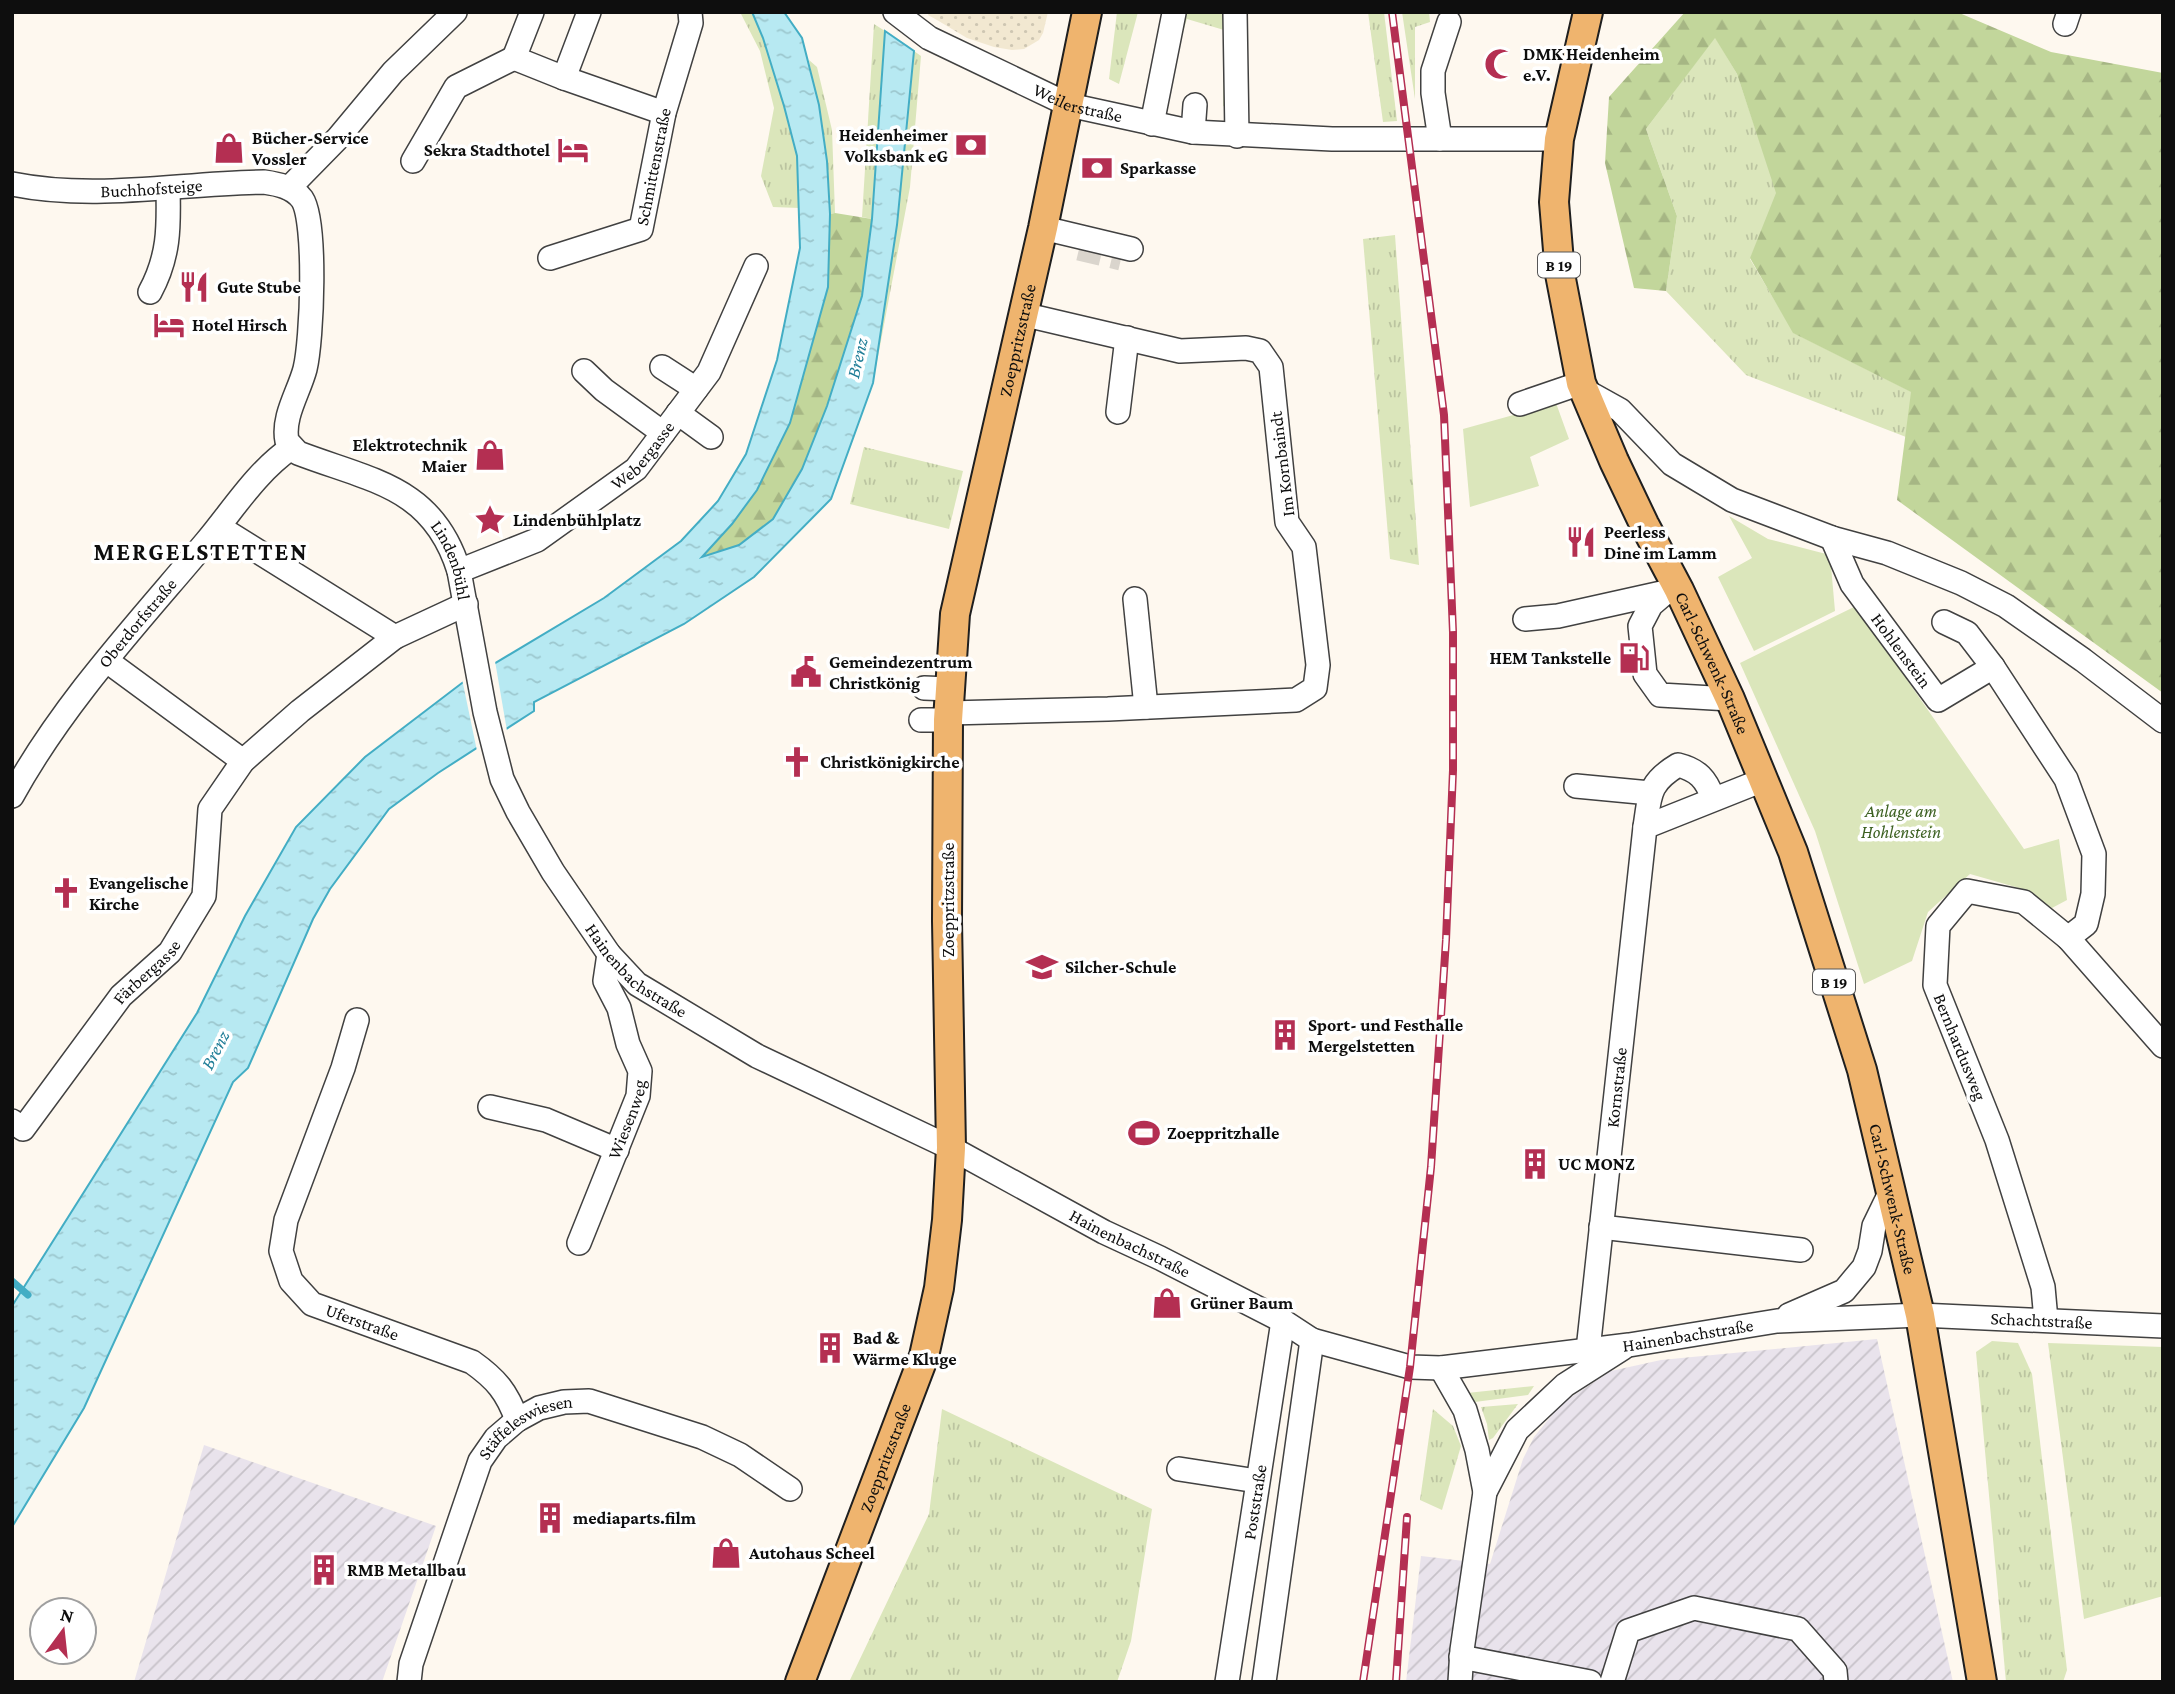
<svg xmlns="http://www.w3.org/2000/svg" width="2175" height="1694" font-family="'Crimson Pro',serif">
<defs>
<pattern id="industrial-furrows" width="10" height="10" patternUnits="userSpaceOnUse" patternTransform="scale(1.75)"><rect width="10" height="10" fill="#e9e3ec"/><path d="M-1 1l2-2M0 10L10 0M9 11l2-2" fill="none" stroke="#c7c2c9"/></pattern>
<pattern id="farmland-dots" width="8" height="8" patternUnits="userSpaceOnUse" patternTransform="scale(1.75)"><rect width="8" height="8" fill="#f2e8d1"/><path d="M2 2h.1M6 6h.1" fill="none" stroke="#cec6b2" stroke-width="1.8" stroke-linecap="round"/></pattern>
<pattern id="grass-tufts" width="24" height="20" patternUnits="userSpaceOnUse" patternTransform="scale(1.75)"><rect width="24" height="20" fill="#dbe6bb"/><path d="M3 7l-1-3M5 7V3M7 7l1-3M15 17l-1-3M17 17v-4M19 17l1-3" fill="none" stroke="#bbc4a0"/></pattern>
<pattern id="forest-firs" width="22" height="20" patternUnits="userSpaceOnUse" patternTransform="scale(1.75)"><rect width="22" height="20" fill="#c2d69b"/><path d="M5 1l3.5 6h-7zM16 11l3.5 6h-7z" fill="#a6b684"/></pattern>
<pattern id="water-ripples" width="26" height="14" patternUnits="userSpaceOnUse" patternTransform="scale(1.75)"><rect width="26" height="14" fill="#b7e9f2"/><path d="M2 4q2-2 4 0t4 0M15 11q2-2 4 0t4 0" fill="none" stroke="#9cc7ce"/></pattern>
</defs>
<rect width="100%" height="100%" fill="#fef8ef"/>
<g fill="url(#industrial-furrows)">
<path d="M 1877,1339 L 1953,1682 L 1406,1682 L 1421,1556 L 1490,1564 L 1523,1459 L 1534,1437 L 1562,1403 L 1611,1371 L 1661,1360 Z"/>
<path d="M 204,1445 L 436,1526 L 382,1682 L 134,1682 Z"/>
</g>
<path fill="url(#farmland-dots)" d="M 929,12 L 1048,12 L 1043,33 L 1039,40 L 1024,49 L 1012,50 L 994,47 L 967,38 L 937,20 L 928,15 Z"/>
<g fill="url(#grass-tufts)">
<path d="M 740,12 L 752,12 C 771,57 787,105 796,153 C 800,171 798,190 799,208 L 773,207 L 761,176 L 774,108 L 760,51 Z"/>
<path d="M 1117,12 L 1138,12 L 1119,84 L 1109,79 Z"/>
<path d="M 1184,12 L 1228,12 L 1230,109 L 1223,106 L 1224,30 L 1187,19 L 1170,72 Z"/>
<path d="M 1368,12 L 1384,12 L 1397,121 L 1383,122 Z"/>
<path d="M 1402,12 L 1429,12 L 1430,22 L 1415,27 L 1415,99 Z"/>
<path d="M 874,24 L 885,31 L 872,219 L 862,217 Z"/>
<path d="M 1715,37 L 1737,74 L 1777,193 L 1750,259 L 1794,333 L 1912,392 L 1906,437 L 1746,375 L 1666,291 L 1677,216 L 1646,129 Z"/>
<path d="M 914,51 L 921,56 L 910,187 L 873,383 L 897,225 Z"/>
<path d="M 809,60 L 817,67 L 832,130 L 835,213 L 830,214 L 827,161 Z"/>
<path d="M 1395,235 L 1419,565 L 1390,559 L 1363,239 Z"/>
<path d="M 864,447 L 963,471 L 949,529 L 850,504 Z"/>
<path d="M 1992,1341 L 2018,1343 L 2032,1374 L 2067,1670 L 2063,1682 L 2006,1682 L 1976,1352 Z"/>
<path d="M 2048,1343 L 2163,1347 L 2163,1596 L 2084,1619 Z"/>
<path d="M 1534,1386 L 1528,1395 L 1475,1402 L 1467,1393 Z"/>
<path d="M 1518,1404 L 1493,1438 L 1489,1440 L 1487,1424 L 1481,1407 Z"/>
<path d="M 942,1409 L 1152,1509 L 1131,1641 L 1117,1682 L 849,1682 L 929,1514 Z"/>
<path d="M 1433,1409 L 1453,1426 L 1461,1446 L 1442,1510 L 1420,1500 Z"/>
</g>
<g fill="url(#forest-firs)">
<path d="M 1685,12 L 1957,12 L 2051,52 L 2163,73 L 2163,693 L 1897,500 L 1911,392 L 1793,333 L 1750,258 L 1776,193 L 1737,74 L 1715,38 L 1646,129 L 1677,216 L 1666,291 L 1634,288 L 1605,163 L 1609,97 Z"/>
<path d="M 835,213 L 872,219 L 862,296 L 827,406 L 802,468 L 773,519 L 739,545 L 701,558 L 732,524 L 757,490 L 790,423 L 828,287 L 830,214 Z"/>
</g>
<g fill="#dbe6bb">
<path d="M 1556,403 L 1569,439 L 1530,457 L 1539,486 L 1470,507 L 1463,429 Z"/>
<path d="M 1729,516 L 1768,539 L 1830,555 L 1835,611 L 1754,651 L 1718,577 L 1752,558 Z"/>
<path d="M 1856,606 L 2024,849 L 2059,839 L 2067,900 L 2052,908 L 2026,890 L 1970,874 L 1928,912 L 1912,961 L 1864,984 L 1815,831 L 1740,663 Z"/>
</g>
<path fill="url(#water-ripples)" stroke="#43adc4" stroke-width="2" d="M 752,12 L 784,12 L 802,38 L 819,105 L 827,161 L 830,214 L 828,287 L 790,423 L 757,490 L 732,524 L 702,557 L 739,545 L 773,519 L 802,469 L 827,406 L 862,296 L 872,219 L 885,31 L 914,51 L 897,225 L 873,383 L 831,499 L 754,577 L 684,624 L 534,702 L 534,711 L 438,773 L 389,809 L 330,889 L 313,919 L 248,1068 L 233,1082 L 84,1408 L 12,1527 L 12,1306 L 197,1013 L 245,916 L 296,827 L 365,757 L 462,683 L 604,598 L 681,541 L 718,501 L 746,454 L 777,360 L 800,248 L 797,156 L 784,106 L 763,38 Z"/>
<path fill="#fef8ef" d="M 495,661 L 507,731 L 477,751 L 462,679 Z"/>
<g fill="none" stroke-linecap="round" stroke-linejoin="round">
<path stroke="#43adc4" stroke-width="7" d="M 12,1281 L 28,1295"/>
<path stroke="#dad5cd" stroke-width="23" stroke-dasharray="23 11" stroke-linecap="butt" d="M 1079,249 L 1121,259"/>
<defs>
<g id="minor">
<path d="M 532,12 L 514,58 L 564,78 L 589,12"/>
<path id="s1" d="M 895,12 L 929,38 L 1069,105 L 1193,132 L 1332,139 L 1559,139"/>
<path d="M 1235,12 L 1237,136"/>
<path d="M 2065,24 L 2069,12"/>
<path d="M 564,78 L 664,113"/>
<path d="M 1152,124 L 1174,13"/>
<path d="M 1193,132 L 1195,105"/>
<path d="M 1440,139 L 1433,93 L 1433,71 L 1449,22"/>
<path d="M 413,161 L 456,87 L 514,58"/>
<path id="s2" d="M 12,184 C 97,201 179,183 264,182 C 278,184 293,187 302,199 C 317,221 312,341 305,369 C 299,392 282,417 287,441 L 298,453 C 371,481 433,486 459,571 L 485,712 L 502,779 L 518,812 L 553,872 L 609,954 L 637,984 L 757,1056 L 951,1148 L 1104,1232 L 1160,1258 L 1283,1321 L 1312,1340 L 1410,1367 L 1441,1368 L 1629,1345 L 1777,1321 L 1920,1315 L 2163,1326"/>
<path d="M 289,188 L 338,138 L 393,72 L 455,12"/>
<path d="M 1043,228 L 1131,249"/>
<path id="s3" d="M 550,258 L 641,229 L 664,113 L 691,23 L 690,12"/>
<path d="M 150,292 C 169,257 169,228 168,189"/>
<path d="M 662,367 L 696,389"/>
<path d="M 584,371 L 604,390 L 663,433"/>
<path d="M 1584,390 L 1620,410 L 1672,464 L 1732,500 L 1832,538 L 1887,553 L 1961,583 L 2006,606 L 2083,660 L 2163,721"/>
<path d="M 1520,404 L 1581,383"/>
<path d="M 1118,412 L 1127,338"/>
<path d="M 678,413 L 711,437"/>
<path d="M 219,527 L 395,637"/>
<path id="s4" d="M 1832,538 L 1852,584 L 1938,700 L 1993,667 L 2066,779 L 2094,854 L 2093,894 L 2086,924 L 2068,938"/>
<path id="s5" d="M 459,571 L 537,540 L 636,469 L 709,372 L 756,266"/>
<path d="M 1665,593 L 1651,605 L 1640,626 L 1645,674 L 1660,695 L 1730,699"/>
<path d="M 1135,599 L 1146,707"/>
<path d="M 1525,619 L 1558,616 L 1666,592"/>
<path d="M 1944,622 L 1967,633 L 1993,667"/>
<path d="M 107,661 L 243,761"/>
<path d="M 924,688 L 950,689"/>
<path d="M 949,713 L 1108,709 L 1296,700 L 1315,688 L 1318,665 L 1304,547 L 1287,522 L 1271,367 L 1260,351 L 1246,348 L 1180,351 L 1022,314"/>
<path d="M 921,720 L 948,720"/>
<path d="M 1576,786 L 1650,793"/>
<path id="s6" d="M 12,796 C 63,703 138,623 206,542 C 233,510 256,472 291,448"/>
<path d="M 1645,827 C 1650,795 1648,783 1678,765 C 1698,770 1706,779 1713,798"/>
<path id="s7" d="M 357,1020 L 343,1068 L 286,1220 L 281,1251 L 291,1281 L 312,1304 L 472,1362 C 496,1379 507,1392 517,1420"/>
<path d="M 490,1107 L 546,1120 L 617,1150"/>
<path id="s8" d="M 12,1121 L 23,1129 L 121,996 L 170,952 L 204,896 L 210,809 L 243,761 L 300,711 L 395,637 L 466,604"/>
<path d="M 1601,1227 L 1801,1250"/>
<path id="s9" d="M 579,1243 L 638,1096 L 640,1071 L 628,1044 L 619,1008 L 605,981 L 609,954"/>
<path d="M 1789,1315 L 1844,1291 L 1864,1267 L 1870,1251 L 1874,1226 L 1892,1189"/>
<path d="M 2046,1320 L 2043,1287 L 1997,1140 L 1935,985 L 1938,926 L 1967,891 L 2024,902 L 2068,938 L 2163,1046"/>
<path id="s10" d="M 1588,1350 L 1645,827 L 1763,780"/>
<path d="M 1441,1368 L 1465,1410 L 1477,1450 L 1485,1492"/>
<path d="M 1179,1469 L 1257,1481"/>
<path d="M 1461,1657 L 1590,1682"/>
<path id="s11" d="M 409,1682 L 411,1664 L 480,1461 L 496,1438 L 517,1420 L 539,1408 L 564,1402 L 589,1401 L 702,1437 L 740,1455 L 790,1489"/>
<path id="s12" d="M 1227,1682 L 1283,1321"/>
<path d="M 1264,1682 L 1312,1340"/>
<path d="M 1460,1682 L 1462,1650 L 1485,1492 L 1517,1430 L 1565,1385 L 1623,1348"/>
<path d="M 1612,1682 L 1628,1631 L 1694,1608 L 1798,1629 L 1835,1671 L 1836,1682"/>
</g>
<g id="major">
<path id="s13" d="M 1588,12 L 1559,139 L 1554,202 L 1560,274 L 1581,383 L 1614,461 L 1644,524 L 1679,590 L 1730,699 L 1793,852 L 1862,1070 L 1920,1315 L 1982,1682"/>
<path id="s14" d="M 800,1682 L 924,1356 L 939,1288 L 947,1220 L 951,1148 L 947,921 L 948,720 L 955,614 L 1043,228 L 1087,12"/>
</g>
</defs>
<use href="#minor" stroke="#414141" stroke-width="26"/>
<use href="#major" stroke="#1f1f1f" stroke-width="32"/>
<use href="#minor" stroke="#fff" stroke-width="23"/>
<use href="#major" stroke="#efb46e" stroke-width="28"/>
<defs>
<g id="rail">
<path d="M 1363,1682 L 1410,1367 L 1431,1167 L 1446,940 L 1453,770 L 1453,632 L 1444,415 L 1392,12"/>
<path d="M 1396,1682 L 1407,1517"/>
</g>
</defs>
<use href="#rail" stroke="#b42f52" stroke-width="8"/>
<use href="#rail" stroke="#fff" stroke-width="5" stroke-dasharray="16" stroke-linecap="butt"/>
</g>
<defs>
<symbol id="mosque-bare" viewBox="-9 -9 18 18"><path d="M3.5-4.9A6 6 0 1 0 3.5 4.9A5 5 0 1 1 3.5-4.9Z" fill="#b42f52" stroke="#fff" stroke-width="2.5" paint-order="stroke"/></symbol>
<symbol id="bank-bare" viewBox="-9 -9 18 18"><path d="M-6-4H6V4H-6ZM0-2.3a2.3 2.3 0 1 0 0 4.6a2.3 2.3 0 1 0 0-4.6Z" fill="#b42f52" stroke="#fff" stroke-width="2.5" paint-order="stroke"/></symbol>
<symbol id="shop-bare" viewBox="-9 -9 18 18"><path d="M-5-2.5h2.3a2.7 3.5 0 0 1 5.4 0H5L5.5 6h-11ZM-1.5-2.5h3a1.5 2.3 0 0 0-3 0Z" fill="#b42f52" stroke="#fff" stroke-width="2.5" paint-order="stroke"/></symbol>
<symbol id="hotel-bare" viewBox="-9 -9 18 18"><path d="M-6-4.5h1.5V1H6V5H4.5V3h-9V5H-6ZM-4 0a1.8 1.8 0 1 1 3.6 0ZM.5 0V-2.5h3Q6-2.5 6 0Z" fill="#b42f52" stroke="#fff" stroke-width="2.5" paint-order="stroke"/></symbol>
<symbol id="restaurant-bare" viewBox="-9 -9 18 18"><path d="M-5-6h1v4h1v-4h1v4h1v-4h1v5L-1.5 .5V6h-2V.5L-5-1ZM5-6V6H3V1.5H1.5Q1.5-4 5-6Z" fill="#b42f52" stroke="#fff" stroke-width="2.5" paint-order="stroke"/></symbol>
<symbol id="sight-bare" viewBox="-9 -9 18 18"><path d="M0-6L1.8-2.2L6-1.7L2.9 1.2L3.7 5.4L0 3.3L-3.7 5.4L-2.9 1.2L-6-1.7L-1.8-2.2Z" fill="#b42f52" stroke="#fff" stroke-width="2.5" paint-order="stroke"/></symbol>
<symbol id="fuel-bare" viewBox="-9 -9 18 18"><path d="M-5.5-6h7V0h2V4h1.3V-2.5L3-4.5l.8-.8L6-3V5H2.5V1h-1V6h-7ZM-4.2-4.7v3.2H.2V-4.7Z" fill="#b42f52" stroke="#fff" stroke-width="2.5" paint-order="stroke"/></symbol>
<symbol id="civic-bare" viewBox="-9 -9 18 18"><path d="M-.6-6.5H3V-4.5H.6V-3L4-1V1h2V6H-6V1h2V-1L-.6-3ZM-1.2 2.5V6h2.4V2.5Z" fill="#b42f52" stroke="#fff" stroke-width="2.5" paint-order="stroke"/></symbol>
<symbol id="church-bare" viewBox="-9 -9 18 18"><path d="M-1.2-6h2.4v3.5h3.3v2.4h-3.3V6h-2.4V-.1h-3.3v-2.4h3.3Z" fill="#b42f52" stroke="#fff" stroke-width="2.5" paint-order="stroke"/></symbol>
<symbol id="school-bare" viewBox="-9 -9 18 18"><path d="M0-5L7-2L0 1L-7-2ZM-4 1L0 2.5L4 1V4Q0 6-4 4Z" fill="#b42f52" stroke="#fff" stroke-width="2.5" paint-order="stroke"/></symbol>
<symbol id="building-bare" viewBox="-9 -9 18 18"><path d="M-4-6H4V6H1V3H-1V6H-4ZM-2.5-4.3h1.7v1.8h-1.7ZM.8-4.3h1.7v1.8H.8ZM-2.5-1h1.7V.8h-1.7ZM.8-1h1.7V.8H.8Z" fill="#b42f52" stroke="#fff" stroke-width="2.5" paint-order="stroke"/></symbol>
<symbol id="stadium-bare" viewBox="-9 -9 18 18"><path d="M0-5a6.5 5 0 1 0 0 10a6.5 5 0 1 0 0-10ZM-3.5-1.8h7v3.6h-7Z" fill="#b42f52" stroke="#fff" stroke-width="2.5" paint-order="stroke"/></symbol>
</defs>
<g fill-rule="evenodd">
<use href="#mosque-bare" x="1478" y="42" width="44" height="44"/>
<use href="#bank-bare" x="949" y="123" width="44" height="44"/>
<use href="#shop-bare" x="207" y="126" width="44" height="44"/>
<use href="#hotel-bare" x="551" y="128" width="44" height="44"/>
<use href="#bank-bare" x="1075" y="146" width="44" height="44"/>
<use href="#restaurant-bare" x="172" y="265" width="44" height="44"/>
<use href="#hotel-bare" x="147" y="303" width="44" height="44"/>
<use href="#shop-bare" x="468" y="433" width="44" height="44"/>
<use href="#sight-bare" x="468" y="498" width="44" height="44"/>
<use href="#restaurant-bare" x="1559" y="520" width="44" height="44"/>
<use href="#fuel-bare" x="1612" y="636" width="44" height="44"/>
<use href="#civic-bare" x="784" y="650" width="44" height="44"/>
<use href="#church-bare" x="775" y="740" width="44" height="44"/>
<use href="#church-bare" x="44" y="871" width="44" height="44"/>
<use href="#school-bare" x="1020" y="945" width="44" height="44"/>
<use href="#building-bare" x="1263" y="1013" width="44" height="44"/>
<use href="#stadium-bare" x="1122" y="1111" width="44" height="44"/>
<use href="#building-bare" x="1513" y="1142" width="44" height="44"/>
<use href="#shop-bare" x="1145" y="1281" width="44" height="44"/>
<use href="#building-bare" x="808" y="1326" width="44" height="44"/>
<use href="#building-bare" x="528" y="1496" width="44" height="44"/>
<use href="#shop-bare" x="704" y="1531" width="44" height="44"/>
<use href="#building-bare" x="302" y="1548" width="44" height="44"/>
</g>
<g text-anchor="middle" dominant-baseline="central" stroke-width="7" stroke-linejoin="round" paint-order="stroke">
<g fill="#fff" stroke="#565656" stroke-width="2">
<rect x="1538" y="252.5" width="42" height="25" rx="5"/>
<rect x="1813" y="969.5" width="42" height="25" rx="5"/>
</g>
<g font-size="16" font-weight="bold" fill="#0e0e0e">
<text x="1559" y="265">B 19</text>
<text x="1834" y="982">B 19</text>
</g>
<g font-size="18" font-weight="bold" fill="#0e0e0e" stroke="#fff" text-anchor="start">
<text x="1523" y="54">DMK Heidenheim<tspan x="1523" dy="21">e.V.</tspan></text>
<text x="948" y="135" text-anchor="end">Heidenheimer<tspan x="948" dy="21">Volksbank eG</tspan></text>
<text x="252" y="138">Bücher-Service<tspan x="252" dy="21">Vossler</tspan></text>
<text x="550" y="150" text-anchor="end">Sekra Stadthotel</text>
<text x="1120" y="168">Sparkasse</text>
<text x="217" y="287">Gute Stube</text>
<text x="192" y="325">Hotel Hirsch</text>
<text x="467" y="445" text-anchor="end">Elektrotechnik<tspan x="467" dy="21">Maier</tspan></text>
<text x="513" y="520">Lindenbühlplatz</text>
<text x="1604" y="532">Peerless<tspan x="1604" dy="21">Dine im Lamm</tspan></text>
<text x="1611" y="658" text-anchor="end">HEM Tankstelle</text>
<text x="829" y="662">Gemeindezentrum<tspan x="829" dy="21">Christkönig</tspan></text>
<text x="820" y="762">Christkönigkirche</text>
<text x="89" y="883">Evangelische<tspan x="89" dy="21">Kirche</tspan></text>
<text x="1065" y="967">Silcher-Schule</text>
<text x="1308" y="1025">Sport- und Festhalle<tspan x="1308" dy="21">Mergelstetten</tspan></text>
<text x="1167" y="1133">Zoeppritzhalle</text>
<text x="1558" y="1164">UC MONZ</text>
<text x="1190" y="1303">Grüner Baum</text>
<text x="853" y="1338">Bad &amp;<tspan x="853" dy="21">Wärme Kluge</tspan></text>
<text x="573" y="1518">mediaparts.film</text>
<text x="749" y="1553">Autohaus Scheel</text>
<text x="347" y="1570">RMB Metallbau</text>
</g>
<g font-size="18" fill="#0e0e0e" stroke="#fff">
<text stroke="none"><textPath href="#s1" startOffset="206">Weilerstraße</textPath></text>
<text stroke="none"><textPath href="#s3" startOffset="159">Schmittenstraße</textPath></text>
<text stroke="none"><textPath href="#s2" startOffset="140">Buchhofsteige</textPath></text>
<text stroke="none"><textPath href="#s14" startOffset="1374">Zoeppritzstraße</textPath></text>
<text stroke="none"><textPath href="#s5" startOffset="220">Webergasse</textPath></text>
<text transform="translate(1282 464) rotate(-97)">Im Kornbaindt</text>
<text stroke="none"><textPath href="#s2" startOffset="756">Lindenbühl</textPath></text>
<text stroke="none"><textPath href="#s6" startOffset="214">Oberdorfstraße</textPath></text>
<text stroke="none"><textPath href="#s4" startOffset="133">Hohlenstein</textPath></text>
<text stroke="none"><textPath href="#s13" startOffset="686">Carl-Schwenk-Straße</textPath></text>
<text transform="translate(948 900) rotate(-90)">Zoeppritzstraße</text>
<text stroke="none"><textPath href="#s2" startOffset="1218">Hainenbachstraße</textPath></text>
<text stroke="none"><textPath href="#s8" startOffset="214">Färbergasse</textPath></text>
<text transform="translate(1960 1047) rotate(68)">Bernhardusweg</text>
<text stroke="none"><textPath href="#s10" startOffset="264">Kornstraße</textPath></text>
<text stroke="none"><textPath href="#s9" startOffset="133">Wiesenweg</textPath></text>
<text stroke="none"><textPath href="#s13" startOffset="1253">Carl-Schwenk-Straße</textPath></text>
<text stroke="none"><textPath href="#s2" startOffset="1785">Hainenbachstraße</textPath></text>
<text stroke="none"><textPath href="#s2" startOffset="2728">Schachtstraße</textPath></text>
<text stroke="none"><textPath href="#s7" startOffset="360">Uferstraße</textPath></text>
<text stroke="none"><textPath href="#s2" startOffset="2373">Hainenbachstraße</textPath></text>
<text stroke="none"><textPath href="#s11" startOffset="292">Stäffeleswiesen</textPath></text>
<text stroke="none"><textPath href="#s14" startOffset="240">Zoeppritzstraße</textPath></text>
<text stroke="none"><textPath href="#s12" startOffset="182">Poststraße</textPath></text>
</g>
<g font-size="18" font-style="italic" fill="#3d6122" stroke="#fff">
<text x="1901" y="811">Anlage am<tspan x="1901" dy="21">Hohlenstein</tspan></text>
</g>
<g font-size="19" font-style="italic" fill="#1f7d97" stroke="#fff">
<text transform="translate(857 358) rotate(-77)">Brenz</text>
<text transform="translate(215 1050) rotate(-63)">Brenz</text>
</g>
<g font-size="24" font-weight="bold" letter-spacing="2" fill="#0e0e0e" stroke="#fff">
<text x="201" y="551">MERGELSTETTEN</text>
</g>
</g>
<rect width="2175" height="1694" fill="none" stroke="#0e0e0e" stroke-width="28"/>
<g transform="translate(63 1631) rotate(15)"><circle r="33" fill="#ffffff" stroke="#9f9f9f" stroke-width="2"/>
<path d="M0-5L12 26L0 18L-12 26Z" fill="#b42f52"/>
<text y="-10" font-size="19" font-weight="bold" text-anchor="middle" fill="#0e0e0e">N</text>
</g>
</svg>
